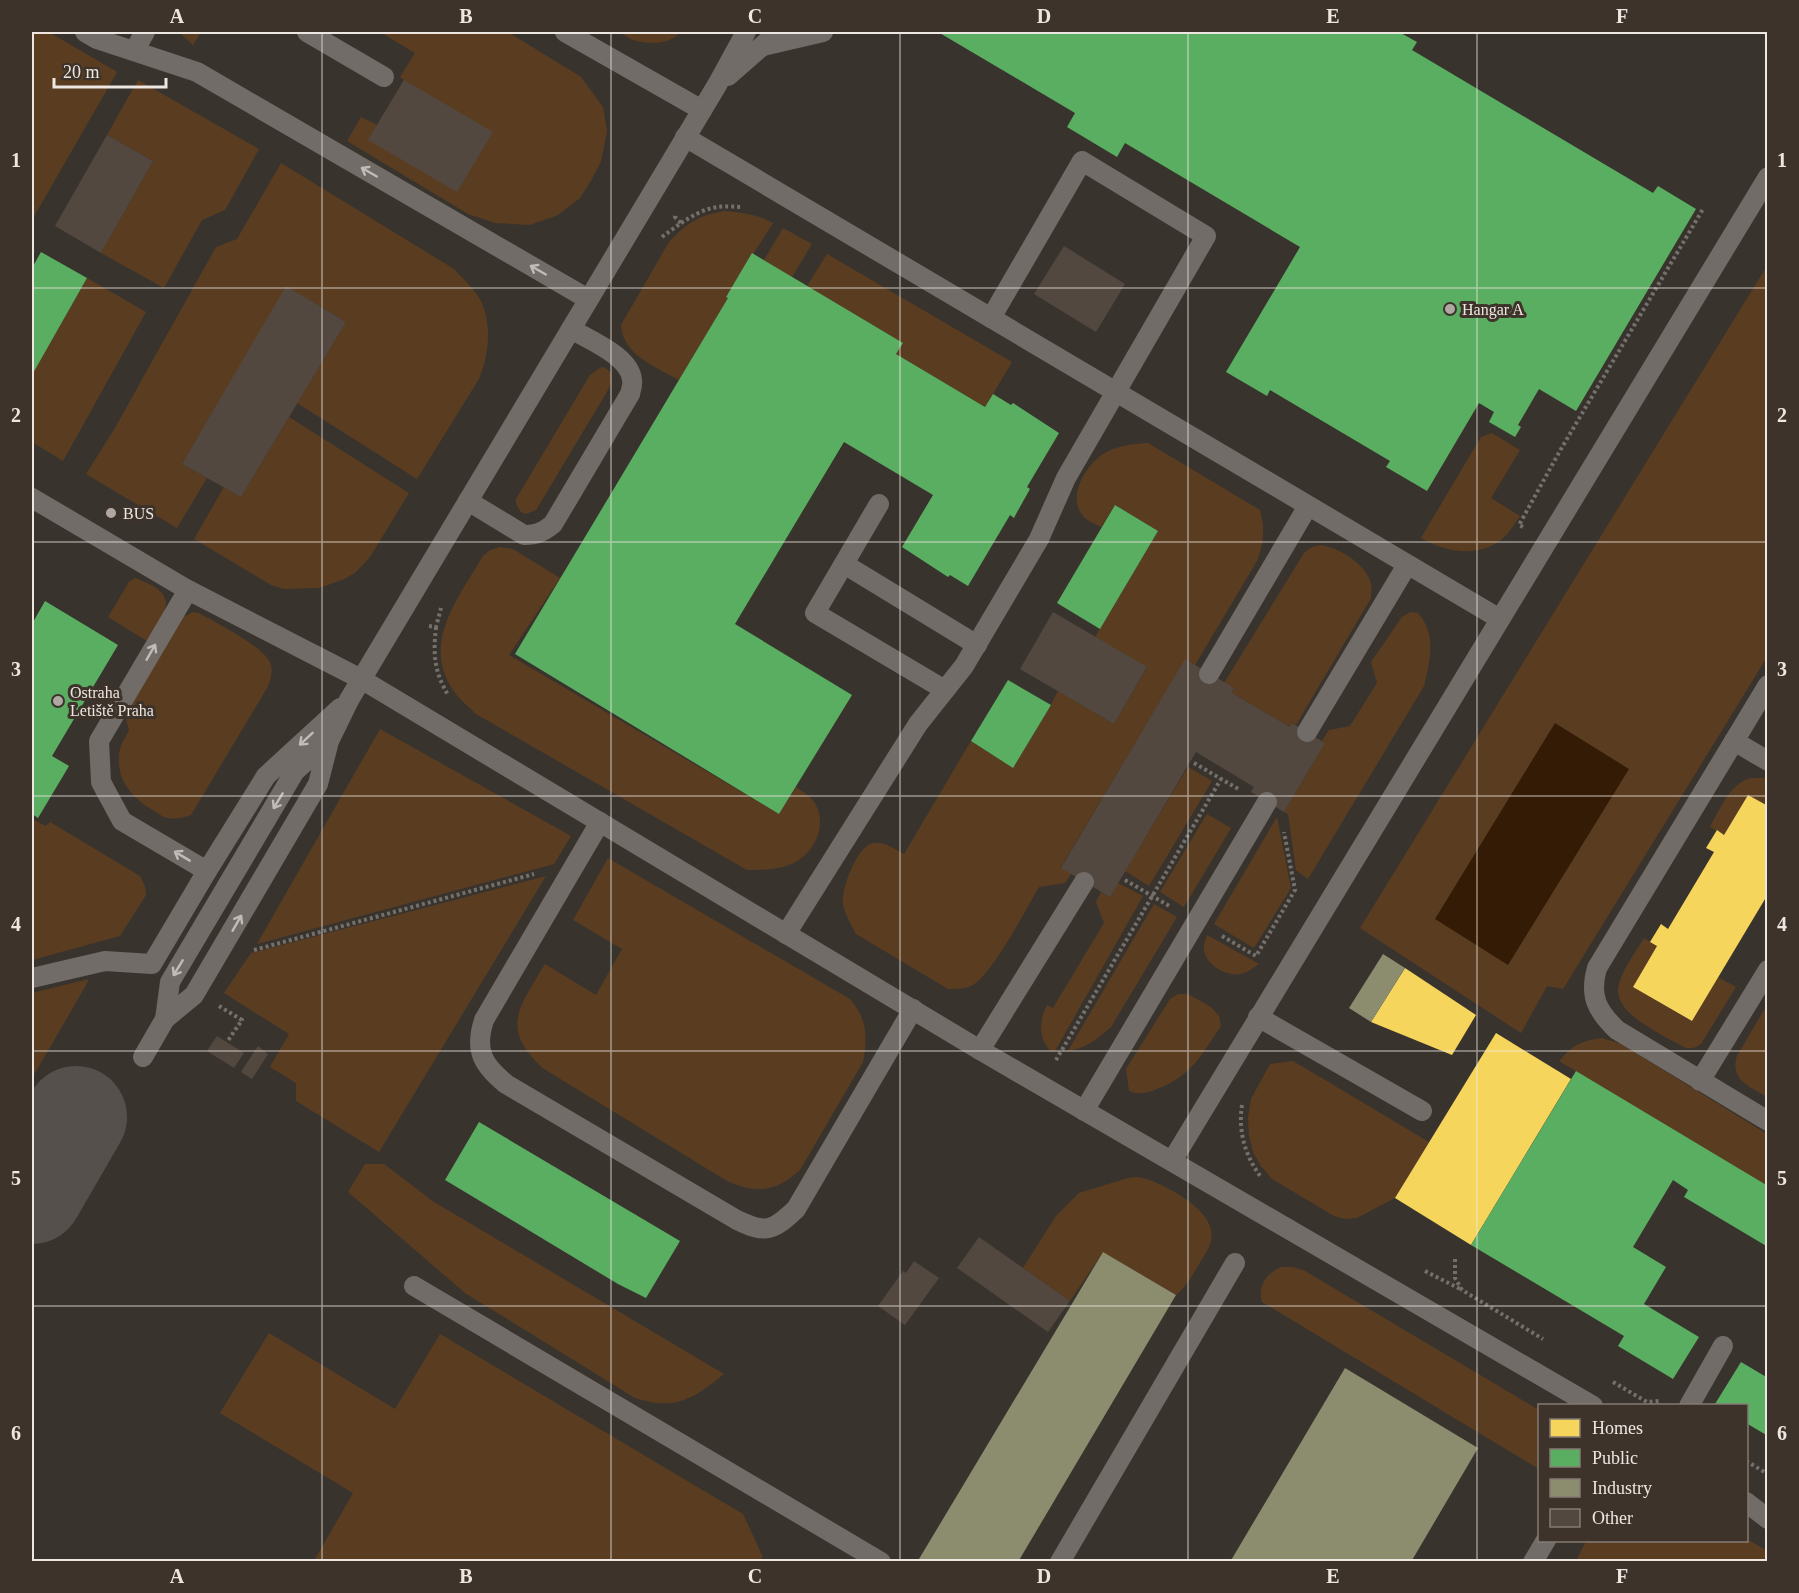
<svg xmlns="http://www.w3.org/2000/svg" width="1799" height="1593" font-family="Georgia,serif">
<rect width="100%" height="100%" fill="#39332e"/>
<g fill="#5a3d21">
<path d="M 32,32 L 49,32 L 117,72 L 32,220 Z"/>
<path d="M 181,32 L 201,32 L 193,45 L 183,36 Z"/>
<path d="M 380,32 L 508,32 L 581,77 L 603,107 L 607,131 L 601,161 L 592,179 L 580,198 L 558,215 L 530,225 L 495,223 L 468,214 L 347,141 L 361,117 L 377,125 L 404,80 L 400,77 L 415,53 Z"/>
<path d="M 619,32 L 680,32 C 672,45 645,45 631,39 C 627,37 623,34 619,32 Z"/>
<path d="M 138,80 L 259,149 L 225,210 L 202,220 L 164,288 L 101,253 L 153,161 L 107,135 Z"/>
<path d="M 281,163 L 454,269 C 464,280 478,292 483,306 C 492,330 488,356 479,379 L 417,479 L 297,403 L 346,322 L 287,287 L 182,464 L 207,478 L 177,528 L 86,474 L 116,426 L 216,247 L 237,239 Z"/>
<path d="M 725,211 C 742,213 757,214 773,223 L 726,296 L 728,298 L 679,380 C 656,367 623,355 621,325 L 669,242 C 687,223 699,215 725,211 Z"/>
<path d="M 783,228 L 812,244 L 792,277 L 764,260 Z"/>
<path d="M 827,254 L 1012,362 L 985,407 L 896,354 L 903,343 L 807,286 Z"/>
<path d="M 1767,266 L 1768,331 L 1765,335 L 1768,337 L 1767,657 L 1563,989 L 1547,986 L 1521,1033 L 1360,928 Z"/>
<path d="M 87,278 L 146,312 L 63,461 L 32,442 L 32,374 Z"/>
<path d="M 601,367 C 614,369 613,380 608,390 L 536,510 L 526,514 L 521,512 L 516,504 L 516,499 L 590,375 Z"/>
<path d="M 289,417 L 409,493 L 370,557 L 355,573 L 342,580 L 319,588 L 284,589 L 271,585 L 194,539 L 224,487 L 241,497 Z"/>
<path d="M 1492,433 L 1520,450 L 1491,498 L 1520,516 C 1516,521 1513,527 1509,532 C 1487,559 1448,554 1421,538 L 1481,437 Z"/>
<path d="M 1148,443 L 1260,510 C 1265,528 1264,543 1257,561 L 1195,665 L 1185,660 L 1061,867 L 1071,874 L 1065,883 L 1039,887 C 1026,909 991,977 971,986 C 964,989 955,989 948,989 L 856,934 C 851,925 845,914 843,904 C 841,889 857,846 873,843 C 885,841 894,849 904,854 L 971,741 L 1013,768 L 1051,705 L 1058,691 L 1114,724 L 1147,668 L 1095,637 L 1158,531 L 1115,505 L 1101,527 C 1096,524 1090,522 1085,518 C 1065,499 1085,466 1103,454 C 1116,446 1132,444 1148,443 Z"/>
<path d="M 1321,545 C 1339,548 1367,564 1371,584 C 1372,589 1371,593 1371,598 L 1296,725 L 1292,723 L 1290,727 L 1232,693 L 1234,688 L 1224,683 L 1304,553 L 1312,547 Z"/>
<path d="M 500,547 L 513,549 L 560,578 L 509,655 L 779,814 L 796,787 C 801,790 806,794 811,798 C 829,818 818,849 797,861 C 782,870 763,870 747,870 L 476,714 C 468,706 459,699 453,690 C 421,643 459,597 483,556 L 490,550 Z"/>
<path d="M 135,578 C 142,580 147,583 153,586 C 180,601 158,622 147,641 L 108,617 L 129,582 Z"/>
<path d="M 193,612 L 199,613 C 216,623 266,647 271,665 C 273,673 270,681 267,688 L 191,815 C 184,817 176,820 168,818 C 164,818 159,814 156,812 C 135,800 117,783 119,757 C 119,747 124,739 129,731 L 125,714 L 181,618 Z"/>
<path d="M 1410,612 L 1418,613 C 1437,635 1430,661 1424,686 L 1308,879 L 1296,870 L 1288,814 L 1284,812 L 1325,743 L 1322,741 L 1329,730 L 1350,726 L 1377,683 L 1371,662 L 1402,617 Z"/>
<path d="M 380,729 L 571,836 L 554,864 L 257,944 Z"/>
<path d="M 1188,767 L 1212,781 L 1149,886 L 1125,871 Z"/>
<path d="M 1751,778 L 1764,778 L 1767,780 L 1767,806 L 1748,795 L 1724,835 L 1710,827 C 1720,809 1730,783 1751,778 Z"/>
<path d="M 1207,814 L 1231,828 L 1184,907 L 1160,892 Z"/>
<path d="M 1277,817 L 1291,888 L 1254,948 L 1214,924 Z"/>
<path d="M 32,819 L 46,826 L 50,822 L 140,876 L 145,886 L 146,895 L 120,936 L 32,960 Z"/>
<path d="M 608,858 L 850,999 C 867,1018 868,1038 863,1062 L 800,1170 C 776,1192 757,1194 727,1181 L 544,1069 C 499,1028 519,1008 545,964 L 596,995 L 622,949 L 573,920 Z"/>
<path d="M 546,876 L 379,1152 L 296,1101 L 296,1083 L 270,1067 L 289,1034 L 224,993 L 251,953 Z"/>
<path d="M 1118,883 L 1143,896 L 1055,1051 L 1051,1051 C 1038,1039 1039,1020 1047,1005 L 1053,1008 L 1104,923 L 1096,902 L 1101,892 L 1110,897 Z"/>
<path d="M 1154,904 L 1177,917 L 1111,1027 C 1099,1038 1084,1049 1068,1051 Z"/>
<path d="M 1207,935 L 1259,964 C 1253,968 1248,972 1241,974 C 1225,977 1202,963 1204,945 C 1204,944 1207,936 1207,935 Z"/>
<path d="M 1644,938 L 1657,946 L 1633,987 L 1691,1021 L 1718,977 L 1736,987 L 1701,1044 C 1696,1048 1692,1049 1686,1048 C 1665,1036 1610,1013 1619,984 C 1623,968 1636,952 1644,938 Z"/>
<path d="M 89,979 L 85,987 L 32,1078 L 32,993 Z"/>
<path d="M 1178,994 L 1188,994 L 1211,1007 L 1219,1016 L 1221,1026 C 1201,1055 1192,1076 1157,1089 C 1147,1093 1139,1095 1129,1091 L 1126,1069 L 1170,999 Z"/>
<path d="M 1767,1005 L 1767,1097 C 1751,1087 1729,1080 1737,1056 Z"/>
<path d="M 1602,1038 L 1621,1044 L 1767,1134 L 1767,1186 L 1559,1061 C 1573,1045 1580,1041 1602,1038 Z"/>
<path d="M 1293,1061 L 1429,1142 L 1395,1198 L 1357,1218 L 1345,1219 L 1334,1216 L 1272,1179 L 1261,1166 L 1253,1152 L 1249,1136 L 1248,1117 L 1251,1099 L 1270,1064 Z"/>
<path d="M 365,1164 L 384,1164 L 434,1202 L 724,1374 C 693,1399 675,1411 635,1398 L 465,1293 L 348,1192 Z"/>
<path d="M 1137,1177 C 1152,1179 1161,1185 1175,1192 C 1191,1202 1216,1219 1211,1241 C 1209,1250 1202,1258 1198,1266 C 1191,1277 1186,1287 1176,1295 L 1103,1252 L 1070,1301 L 1023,1268 L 1056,1216 L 1079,1193 L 1128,1178 Z"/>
<path d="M 1281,1267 L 1293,1267 L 1305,1271 L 1539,1410 L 1539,1469 L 1262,1302 C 1257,1286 1267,1273 1281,1267 Z"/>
<path d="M 269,1333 L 395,1409 L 440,1334 L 743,1514 L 762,1555 L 762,1561 L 314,1561 L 353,1493 L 220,1413 Z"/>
<path d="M 1747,1539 L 1767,1551 L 1767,1561 L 1576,1561 L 1586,1541 L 1746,1540 Z"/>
</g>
<path fill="#331b05" d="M 1555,723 L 1629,769 L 1508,965 L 1435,919 Z"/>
<g fill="#f6d55c">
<path d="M 1748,795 L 1768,806 L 1768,894 L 1692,1021 L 1633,987 L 1657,946 L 1650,942 L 1661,924 L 1668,929 L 1714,852 L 1706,848 L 1717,830 L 1724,835 Z"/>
<path d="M 1405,968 L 1476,1015 L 1452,1055 L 1371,1022 Z"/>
<path d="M 1496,1033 L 1571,1079 L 1471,1245 L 1395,1198 Z"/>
</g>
<g fill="#5aae61">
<path d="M 938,32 L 1399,32 L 1417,42 L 1412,50 L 1653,193 L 1658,186 L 1696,209 L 1576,411 L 1539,389 L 1518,425 L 1521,427 L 1515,437 L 1489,422 L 1494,412 L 1479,403 L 1427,491 L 1386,467 L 1390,461 L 1270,390 L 1267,396 L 1226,372 L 1300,247 L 1125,143 L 1117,157 L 1067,127 L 1075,113 Z"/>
<path d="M 41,252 L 87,278 L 32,375 L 32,268 Z"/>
<path d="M 752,253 L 903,343 L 896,354 L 985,407 L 993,394 L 1011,405 L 1013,403 L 1059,433 L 1027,487 L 1030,489 L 1016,514 L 1014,518 L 1010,515 L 968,586 L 950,575 L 948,577 L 902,547 L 933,495 L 844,442 L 735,624 L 852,695 L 779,814 L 515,654 L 728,298 L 726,297 Z"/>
<path d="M 1115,505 L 1158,531 L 1100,629 L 1057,603 Z"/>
<path d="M 45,601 L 118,645 L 52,756 L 69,766 L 38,818 L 32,814 L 32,624 Z"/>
<path d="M 1008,680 L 1051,705 L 1013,768 L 971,741 Z"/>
<path d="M 1576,1071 L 1768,1186 L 1768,1247 L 1684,1197 L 1688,1190 L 1673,1180 L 1633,1247 L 1666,1267 L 1644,1304 L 1699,1337 L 1673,1379 L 1618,1346 L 1624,1336 L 1471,1245 Z"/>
<path d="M 479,1122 L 680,1241 L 646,1298 L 618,1284 L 445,1180 Z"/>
<path d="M 1741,1362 L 1768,1378 L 1768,1436 L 1746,1423 L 1746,1406 L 1715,1404 Z"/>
</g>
<g fill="#8c8c6e">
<path d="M 1383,954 L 1405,968 L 1371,1022 L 1349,1008 Z"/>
<path d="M 1103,1252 L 1176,1295 L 1018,1562 L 923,1562 L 919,1559 Z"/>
<path d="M 1345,1368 L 1478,1448 L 1411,1562 L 1230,1562 Z"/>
</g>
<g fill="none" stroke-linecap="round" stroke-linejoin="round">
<path stroke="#56504c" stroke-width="102" d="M 32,1193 L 76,1117"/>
</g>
<g fill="#524840">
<path d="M 404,80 L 493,132 L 457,192 L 368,140 Z"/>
<path d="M 107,135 L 153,161 L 101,253 L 55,226 Z"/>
<path d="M 1064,246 L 1125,284 L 1096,332 L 1034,294 Z"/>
<path d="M 286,286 L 346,322 L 241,497 L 182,464 Z"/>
<path d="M 1053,612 L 1147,667 L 1114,724 L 1020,669 Z"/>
<path d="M 1185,659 L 1234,688 L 1232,693 L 1290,727 L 1292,723 L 1325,743 L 1284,812 L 1251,792 L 1254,787 L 1196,752 L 1110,897 L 1061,868 Z"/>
<path d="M 217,1036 L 244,1053 L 234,1068 L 207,1051 Z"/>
<path d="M 258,1046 L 268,1054 L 252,1079 L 241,1072 Z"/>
<path d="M 979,1237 L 1070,1301 L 1048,1332 L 957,1268 Z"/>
<path d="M 914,1261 L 939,1278 L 905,1325 L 878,1306 L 903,1271 L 906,1273 Z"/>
</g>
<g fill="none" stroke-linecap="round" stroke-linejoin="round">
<g stroke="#74706c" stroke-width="4" stroke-dasharray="3 3" stroke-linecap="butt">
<path d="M 681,223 C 705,208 713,205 742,207"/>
<path d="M 662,237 L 681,223 L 675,217 L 676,215"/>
<path d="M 1523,527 L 1519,525 L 1561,449 L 1703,209"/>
<path d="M 429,626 L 436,627 L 441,608"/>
<path d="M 436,627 C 433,654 434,671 448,695"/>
<path d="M 1194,763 L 1240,790"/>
<path d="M 1125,880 L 1171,907"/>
<path d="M 1222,936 L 1256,956 L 1295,890 L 1284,832"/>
<path d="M 254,950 L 534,874"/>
<path d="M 219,1006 L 242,1020 L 227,1042"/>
<path d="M 1056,1060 L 1221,779"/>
<path d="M 1242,1105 C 1238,1131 1245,1156 1261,1177"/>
<path d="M 1455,1259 L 1455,1278 L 1462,1290 L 1543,1339"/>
<path d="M 1425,1271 L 1462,1290"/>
<path d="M 1613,1382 L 1647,1402 L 1660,1401"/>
<path d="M 1746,1461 L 1768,1474"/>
</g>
<g stroke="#716c68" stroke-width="20">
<path d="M 85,32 L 97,39 L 197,72 L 588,299"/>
<path d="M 307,32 L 384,77"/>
<path d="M 565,32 L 702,110"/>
<path d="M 763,46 L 823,32"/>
<path d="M 134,51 L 145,32"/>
<path d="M 728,76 L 778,32"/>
<path d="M 685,137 L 1500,619"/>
<path d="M 32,498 L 188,590 L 361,679 L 980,1050 L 1593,1406"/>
<path d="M 468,501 L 524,535 C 537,535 543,532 553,524 L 630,394 C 631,390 633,384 632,380 C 630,356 589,340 571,329"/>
<path d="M 879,504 L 815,613 L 945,690"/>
<path d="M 844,564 L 977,645"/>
<path d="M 188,590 L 99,741 L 101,782 L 122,821 L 207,871 L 266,776 L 340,708"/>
<path d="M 1209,674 L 1308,506"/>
<path d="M 1768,685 L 1597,968 C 1589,996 1597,1011 1617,1030 L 1768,1121"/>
<path d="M 1307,732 L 1407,565"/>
<path d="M 1734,741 L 1768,761"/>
<path d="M 600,822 L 484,1020 C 474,1051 483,1065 506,1084 L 737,1220 C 766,1234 773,1231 796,1209 L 913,1009"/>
<path d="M 786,934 L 918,724 L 964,666 L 1039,539 L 1066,478 L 1206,236 L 1082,161 L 991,318"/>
<path d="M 32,978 L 105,961 L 152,964 L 207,871"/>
<path d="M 1258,1017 L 1422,1111"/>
<path d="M 165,1019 L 170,982 L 295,771 L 329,741"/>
<path d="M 980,1050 L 1084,882"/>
<path d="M 143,1057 L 165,1019 L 194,995 L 318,784 L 329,741 L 349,700 L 717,85 L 746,32"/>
<path d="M 1700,1081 L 1768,970"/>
<path d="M 1084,1111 L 1267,802"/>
<path d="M 1172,1161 L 1768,177"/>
<path d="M 414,1286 L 881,1562"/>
<path d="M 1689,1406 L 1723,1346"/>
<path d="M 1746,1502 L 1768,1519"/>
<path d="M 1060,1562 L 1235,1263"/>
<path d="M 1533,1562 L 1546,1540"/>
</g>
</g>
<defs><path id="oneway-shaft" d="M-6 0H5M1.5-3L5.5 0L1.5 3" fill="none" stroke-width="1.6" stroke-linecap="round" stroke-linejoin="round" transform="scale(1.5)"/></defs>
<g stroke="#c2bcb7">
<use href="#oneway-shaft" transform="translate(369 172) rotate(-150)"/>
<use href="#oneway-shaft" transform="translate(538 270) rotate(-150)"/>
<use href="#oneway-shaft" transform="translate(151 652) rotate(-60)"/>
<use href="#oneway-shaft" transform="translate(306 739) rotate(137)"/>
<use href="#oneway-shaft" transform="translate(278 801) rotate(121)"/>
<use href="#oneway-shaft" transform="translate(182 856) rotate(-149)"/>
<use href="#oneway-shaft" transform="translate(237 923) rotate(-60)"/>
<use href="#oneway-shaft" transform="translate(178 968) rotate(121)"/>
</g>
<path fill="none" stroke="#eee7e1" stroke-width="1.5" stroke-opacity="0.55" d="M 322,32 L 322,1562M 611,32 L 611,1562M 900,32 L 900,1562M 1188,32 L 1188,1562M 1477,32 L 1477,1562M 32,288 L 1768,288M 32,542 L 1768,542M 32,796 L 1768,796M 32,1051 L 1768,1051M 32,1306 L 1768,1306"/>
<g fill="#afa8a2" stroke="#3d332a" stroke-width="2">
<circle cx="1450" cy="309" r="6"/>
<circle cx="111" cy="513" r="6"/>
<circle cx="58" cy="701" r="6"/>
</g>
<g text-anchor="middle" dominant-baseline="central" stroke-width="6" stroke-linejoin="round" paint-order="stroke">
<g font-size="16" fill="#eee7e1" stroke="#3d332a" text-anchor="start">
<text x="1462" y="309">Hangar A</text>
<text x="123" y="513">BUS</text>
<text x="70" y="692">Ostraha<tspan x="70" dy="18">Letiště Praha</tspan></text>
</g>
</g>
<rect width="1799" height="1593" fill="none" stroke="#3d332a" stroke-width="66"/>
<rect x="1538" y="1404" width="210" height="138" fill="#3d332a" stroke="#847b73" stroke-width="1.5"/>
<rect x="1550" y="1419" width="30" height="18" fill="#f6d55c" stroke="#847b73" stroke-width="1.5"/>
<text x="1592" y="1434" font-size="18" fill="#eee7e1">Homes</text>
<rect x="1550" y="1449" width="30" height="18" fill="#5aae61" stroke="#847b73" stroke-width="1.5"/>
<text x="1592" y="1464" font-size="18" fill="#eee7e1">Public</text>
<rect x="1550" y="1479" width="30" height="18" fill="#8c8c6e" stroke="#847b73" stroke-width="1.5"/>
<text x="1592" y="1494" font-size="18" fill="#eee7e1">Industry</text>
<rect x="1550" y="1509" width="30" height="18" fill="#524840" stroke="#847b73" stroke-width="1.5"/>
<text x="1592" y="1524" font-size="18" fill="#eee7e1">Other</text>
<path d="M54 78v9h112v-9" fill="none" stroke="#eee7e1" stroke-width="3"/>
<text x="63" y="78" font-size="18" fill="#eee7e1" stroke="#3d332a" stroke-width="4.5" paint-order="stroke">20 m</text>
<rect x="33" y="33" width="1733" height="1527" fill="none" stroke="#eee7e1" stroke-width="2"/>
<g font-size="20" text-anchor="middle" font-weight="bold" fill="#eee7e1">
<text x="177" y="23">A</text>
<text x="466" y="23">B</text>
<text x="755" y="23">C</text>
<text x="1044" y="23">D</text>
<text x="1333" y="23">E</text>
<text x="1622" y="23">F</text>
<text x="16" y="167">1</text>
<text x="1782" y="167">1</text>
<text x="16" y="422">2</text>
<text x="1782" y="422">2</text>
<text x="16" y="676">3</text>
<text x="1782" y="676">3</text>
<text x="16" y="931">4</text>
<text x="1782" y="931">4</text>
<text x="16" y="1185">5</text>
<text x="1782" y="1185">5</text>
<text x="16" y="1440">6</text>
<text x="1782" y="1440">6</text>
<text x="177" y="1583">A</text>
<text x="466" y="1583">B</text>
<text x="755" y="1583">C</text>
<text x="1044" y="1583">D</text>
<text x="1333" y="1583">E</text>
<text x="1622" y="1583">F</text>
</g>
</svg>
